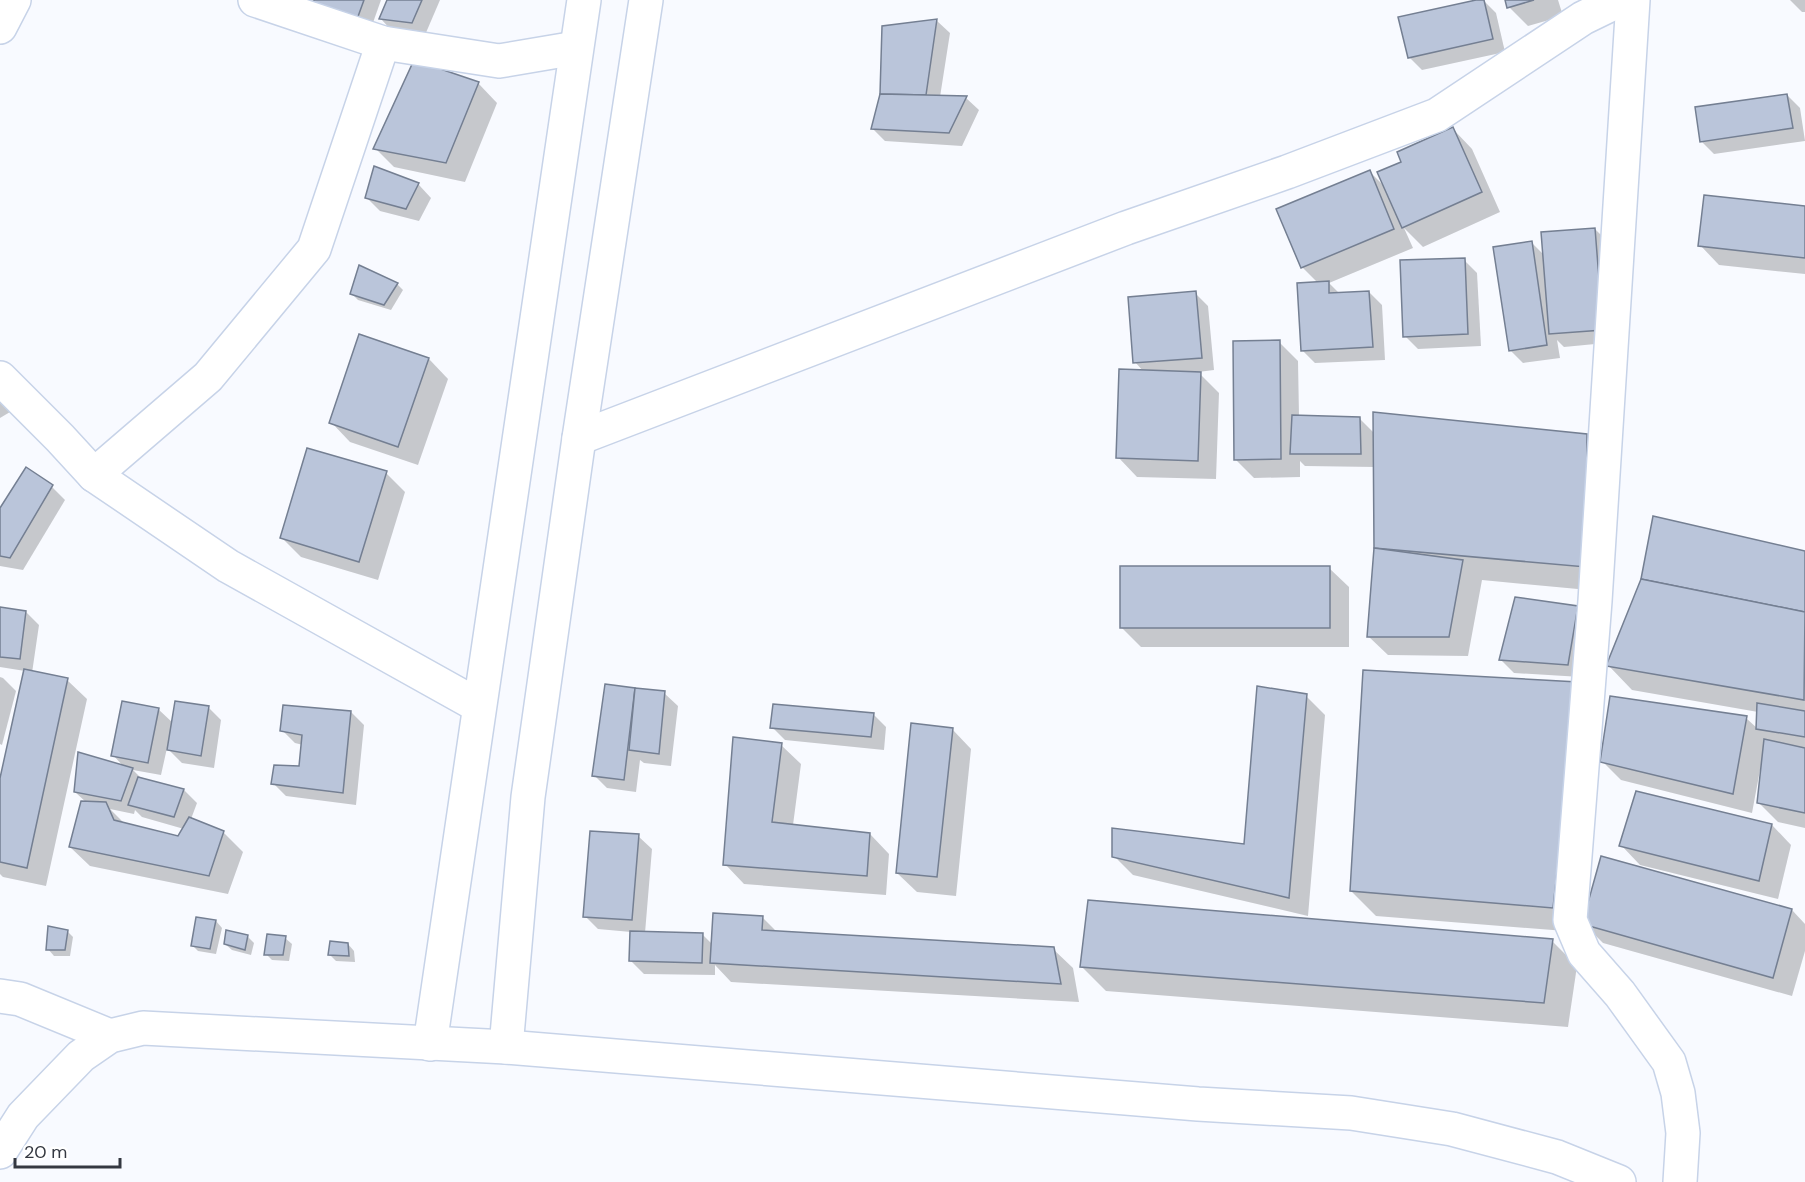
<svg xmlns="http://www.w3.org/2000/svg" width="1805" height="1182" font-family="'DM Sans',sans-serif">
<rect width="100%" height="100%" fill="#f8faff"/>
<g fill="#0003" fill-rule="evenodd">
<path d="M 257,0 L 381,0 L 369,34 Z"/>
<path d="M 388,0 L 440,0 L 425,35 L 393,32 L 381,19 Z"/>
<path d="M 1483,0 L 1496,13 L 1505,52 L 1422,70 L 1409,57 Z"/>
<path d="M 1506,0 L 1558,0 L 1563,16 L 1528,26 L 1509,7 Z"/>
<path d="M 1790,0 L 1805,0 L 1805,12 L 1802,12 Z"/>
<path d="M 937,21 L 950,33 L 940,97 L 966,98 L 979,110 L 962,146 L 885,141 L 872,128 Z"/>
<path d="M 478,83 L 497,103 L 465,182 L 394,167 L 375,148 Z"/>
<path d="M 1787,95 L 1800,108 L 1805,141 L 1714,154 L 1701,141 Z"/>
<path d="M 1453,129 L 1472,149 L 1500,212 L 1423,247 L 1404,228 L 1413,248 L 1329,283 L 1340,294 L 1369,292 L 1382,305 L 1385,360 L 1315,363 L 1302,350 L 1318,283 L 1302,267 L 1370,172 L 1386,188 L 1403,162 Z"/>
<path d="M 375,168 L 419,185 L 431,198 L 419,221 L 380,211 L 367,198 Z"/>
<path d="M 1805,207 L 1805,274 L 1719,265 L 1700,245 Z"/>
<path d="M 1595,229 L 1608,242 L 1616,342 L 1564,347 L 1557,340 L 1560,358 L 1523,363 L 1510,350 L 1532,243 L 1545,256 Z"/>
<path d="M 1464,260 L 1477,273 L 1481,346 L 1418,349 L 1405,336 Z"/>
<path d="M 397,284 L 403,290 L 391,310 L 358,300 L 352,294 Z"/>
<path d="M 1195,293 L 1208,306 L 1214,370 L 1198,372 L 1219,393 L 1216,479 L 1137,477 L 1118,457 L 1144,372 L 1135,362 Z"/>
<path d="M 1279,342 L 1298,361 L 1299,416 L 1359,418 L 1375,434 L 1587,436 L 1612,461 L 1610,592 L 1482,580 L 1468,656 L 1388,655 L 1368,636 L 1375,548 L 1375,467 L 1305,466 L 1300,461 L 1300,477 L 1254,478 L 1235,459 Z"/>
<path d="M 429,359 L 448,379 L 418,465 L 350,442 L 331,422 Z"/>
<path d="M 0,402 L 10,412 L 0,418 Z"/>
<path d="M 26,469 L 52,487 L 65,500 L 23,570 L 0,566 L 0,511 Z"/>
<path d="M 386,473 L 405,492 L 378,580 L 301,557 L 282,538 Z"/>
<path d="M 1805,553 L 1805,828 L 1778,822 L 1759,803 L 1762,770 L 1760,770 L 1752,813 L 1621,780 L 1602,761 L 1746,718 L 1758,729 L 1758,712 L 1632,690 L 1608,665 Z"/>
<path d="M 1329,568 L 1349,587 L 1349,647 L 1141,647 L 1121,627 Z"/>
<path d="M 1577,607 L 1590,620 L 1581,677 L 1514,673 L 1501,660 Z"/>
<path d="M 0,609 L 26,612 L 39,625 L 32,673 L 67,680 L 87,699 L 46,886 L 3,877 L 0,874 L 0,785 L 25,671 L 0,667 Z"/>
<path d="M 0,677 L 3,678 L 16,691 L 2,745 L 0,744 Z"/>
<path d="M 1577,683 L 1578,932 L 1376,916 L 1351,891 Z"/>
<path d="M 606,686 L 664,693 L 678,706 L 671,766 L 644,763 L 640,760 L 636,792 L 607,788 L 594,775 Z"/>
<path d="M 1306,696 L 1325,715 L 1308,916 L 1133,875 L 1114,856 L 1245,845 Z"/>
<path d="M 208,707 L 221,720 L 214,768 L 182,763 L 167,748 L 161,775 L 133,770 L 143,780 L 184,790 L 197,803 L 191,819 L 223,832 L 243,852 L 228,894 L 90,866 L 70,847 L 87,803 L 75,792 L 124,767 L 113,755 L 158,709 L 173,723 ZM 110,809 L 134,814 L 135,810 L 142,817 L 184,829 L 179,838 L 125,824 Z"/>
<path d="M 351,712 L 364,725 L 356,805 L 286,796 L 273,783 L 301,767 L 303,745 L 295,743 L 282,730 Z"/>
<path d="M 873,714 L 886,727 L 884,750 L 785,740 L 772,727 Z"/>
<path d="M 952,729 L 971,749 L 956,896 L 917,892 L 897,873 Z"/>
<path d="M 781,745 L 801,764 L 793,825 L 870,834 L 889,854 L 886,895 L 744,884 L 725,864 Z"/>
<path d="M 1772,825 L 1791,845 L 1778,899 L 1640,865 L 1621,845 Z"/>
<path d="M 638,836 L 652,849 L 645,933 L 702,934 L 713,945 L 762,917 L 778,933 L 1053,949 L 1073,968 L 1079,1002 L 731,982 L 715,965 L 715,975 L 644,974 L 631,961 L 631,932 L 598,929 L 585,916 Z"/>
<path d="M 1792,910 L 1805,924 L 1805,951 L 1792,996 L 1603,943 L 1584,924 Z"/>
<path d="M 216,921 L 222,928 L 216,954 L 198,951 L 192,945 Z"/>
<path d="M 67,931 L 73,937 L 70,956 L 54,956 L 48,949 Z"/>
<path d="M 227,932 L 248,937 L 254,943 L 251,955 L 232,950 L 225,944 Z"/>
<path d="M 285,938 L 292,944 L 289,961 L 272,960 L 266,954 Z"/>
<path d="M 1552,941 L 1577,966 L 1568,1027 L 1106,991 L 1081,966 Z"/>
<path d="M 348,944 L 354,951 L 355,962 L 336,961 L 330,955 Z"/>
</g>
<g fill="#bac5da" stroke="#747f92" stroke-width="1.5">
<path d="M 314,0 L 364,0 L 356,22 L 312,7 Z"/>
<path d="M 387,0 L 422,0 L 412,23 L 379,19 Z"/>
<path d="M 1476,0 L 1484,0 L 1493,39 L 1408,58 L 1398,17 Z"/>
<path d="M 1505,0 L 1534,0 L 1507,8 Z"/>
<path d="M 937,19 L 926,95 L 880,94 L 882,26 Z"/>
<path d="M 414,60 L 479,82 L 446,163 L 373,149 Z"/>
<path d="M 880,94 L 926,95 L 967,96 L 949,133 L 871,129 Z"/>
<path d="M 1787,94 L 1793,128 L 1700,142 L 1695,107 Z"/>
<path d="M 1453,127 L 1482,192 L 1402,228 L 1377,172 L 1401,162 L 1397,152 Z"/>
<path d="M 374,166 L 419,183 L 406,209 L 365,198 Z"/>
<path d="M 1370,170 L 1394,229 L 1301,268 L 1276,209 Z"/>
<path d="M 1704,195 L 1805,206 L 1805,258 L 1698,246 Z"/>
<path d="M 1595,228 L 1603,330 L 1549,334 L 1541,232 Z"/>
<path d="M 1532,241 L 1547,345 L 1509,351 L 1493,247 Z"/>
<path d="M 1465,258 L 1468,334 L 1403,337 L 1400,260 Z"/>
<path d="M 359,265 L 398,283 L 384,305 L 350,294 Z"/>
<path d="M 1329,281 L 1329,293 L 1369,291 L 1373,347 L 1301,351 L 1297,283 Z"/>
<path d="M 1196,291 L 1202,358 L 1133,363 L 1128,297 Z"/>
<path d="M 359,334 L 429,358 L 398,447 L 329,423 Z"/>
<path d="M 1280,340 L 1281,459 L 1234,460 L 1233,341 Z"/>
<path d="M 1119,369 L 1201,372 L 1198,461 L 1116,458 Z"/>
<path d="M 1373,412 L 1587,434 L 1586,567 L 1374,548 Z"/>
<path d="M 1292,415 L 1360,417 L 1361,454 L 1290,454 Z"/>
<path d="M 307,448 L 387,471 L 359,562 L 280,538 Z"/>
<path d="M 26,467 L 53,485 L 10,558 L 0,556 L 0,508 Z"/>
<path d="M 1653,516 L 1805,551 L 1805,612 L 1641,579 Z"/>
<path d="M 1374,548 L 1463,560 L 1449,637 L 1367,637 Z"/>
<rect x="1120" y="566" width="210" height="62"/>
<path d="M 1641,579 L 1805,612 L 1804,700 L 1606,666 Z"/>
<path d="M 1515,597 L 1578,606 L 1568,665 L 1499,660 Z"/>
<path d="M 0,607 L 26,611 L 20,659 L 0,657 Z"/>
<path d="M 24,669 L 68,678 L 27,868 L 0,862 L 0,778 Z"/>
<path d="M 1363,670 L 1578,682 L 1553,908 L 1350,891 Z"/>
<path d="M 605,684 L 635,688 L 624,780 L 592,776 Z"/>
<path d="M 1257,686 L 1307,694 L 1289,898 L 1112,857 L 1112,828 L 1244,844 Z"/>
<path d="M 635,688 L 665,691 L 659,754 L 629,750 Z"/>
<path d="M 1610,696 L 1747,716 L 1733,794 L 1600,762 Z"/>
<path d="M 122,701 L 159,708 L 148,763 L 111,756 Z"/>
<path d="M 175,701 L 209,706 L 201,756 L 167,750 Z"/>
<path d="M 1757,703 L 1805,711 L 1805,737 L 1756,729 Z"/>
<path d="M 773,704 L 874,713 L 871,737 L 770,728 Z"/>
<path d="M 283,705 L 351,711 L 343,793 L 271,784 L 274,765 L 299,766 L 302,735 L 280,731 Z"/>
<path d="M 911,723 L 953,728 L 937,877 L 896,873 Z"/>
<path d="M 733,737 L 782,743 L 772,822 L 870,833 L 867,876 L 723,865 Z"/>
<path d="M 1764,739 L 1805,748 L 1805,813 L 1757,803 Z"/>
<path d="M 78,752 L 133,768 L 121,801 L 74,792 Z"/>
<path d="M 138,777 L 184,789 L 174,817 L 128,805 Z"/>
<path d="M 1636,791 L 1772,824 L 1759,881 L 1619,846 Z"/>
<path d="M 81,801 L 106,802 L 114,820 L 178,836 L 189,817 L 224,831 L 209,876 L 69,847 Z"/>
<path d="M 590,831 L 639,834 L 632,920 L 583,917 Z"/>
<path d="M 1601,856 L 1792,909 L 1773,978 L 1582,924 Z"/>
<path d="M 1088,900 L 1553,939 L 1544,1003 L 1080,967 Z"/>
<path d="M 713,913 L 763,916 L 762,930 L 1054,947 L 1061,984 L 710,963 Z"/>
<path d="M 196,917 L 216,920 L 210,949 L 191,946 Z"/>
<path d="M 48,926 L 68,930 L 65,950 L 46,950 Z"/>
<path d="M 226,930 L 248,935 L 245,950 L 224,944 Z"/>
<path d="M 630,931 L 703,933 L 702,963 L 629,961 Z"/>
<path d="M 267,934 L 286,936 L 283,955 L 264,955 Z"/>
<path d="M 330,941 L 348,943 L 349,956 L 328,955 Z"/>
</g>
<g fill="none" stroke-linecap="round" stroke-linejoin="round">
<defs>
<g id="minor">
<path d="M 255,0 L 383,43 L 499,61 L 576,48"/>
<path d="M 1633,0 L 1595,601 L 1570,920 L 1584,953 L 1620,994 L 1669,1062 L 1678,1093 L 1683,1133 L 1680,1182"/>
<path d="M 0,27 L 14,0"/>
<path d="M 0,378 L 60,438 L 94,475 L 208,377 L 314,249 L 383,43"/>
<path d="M 579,438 L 1126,228 L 1287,172 L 1437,115 L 1583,18 L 1620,0"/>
<path d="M 94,475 L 228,566 L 479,706"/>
</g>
<g id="tertiary">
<path d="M 430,1044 L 584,0"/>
<path d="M 506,1047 L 528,797 L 579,438 L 646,0"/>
</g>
<path id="secondary" d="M 0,996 L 20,999 L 110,1036"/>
<path id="trunk" d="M 0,1152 L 23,1116 L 81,1056 L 110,1036 L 143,1028 L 506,1047 L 1198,1104 L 1351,1113 L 1452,1129 L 1557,1157 L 1619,1182"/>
</defs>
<use href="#minor" stroke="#c7d3e8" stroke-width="36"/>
<use href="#tertiary" stroke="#c7d3e8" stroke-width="36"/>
<use href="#secondary" stroke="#c7d3e8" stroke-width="36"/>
<use href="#trunk" stroke="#c7d3e8" stroke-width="36"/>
<use href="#minor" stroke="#fff" stroke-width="33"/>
<use href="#tertiary" stroke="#fff" stroke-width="33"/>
<use href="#secondary" stroke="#fff" stroke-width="33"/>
<use href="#trunk" stroke="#fff" stroke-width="33"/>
</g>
<path d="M15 1158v9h105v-9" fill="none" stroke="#343841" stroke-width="3"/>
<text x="24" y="1158" font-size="18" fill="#343841" stroke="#ffffff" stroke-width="4.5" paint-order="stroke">20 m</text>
</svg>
